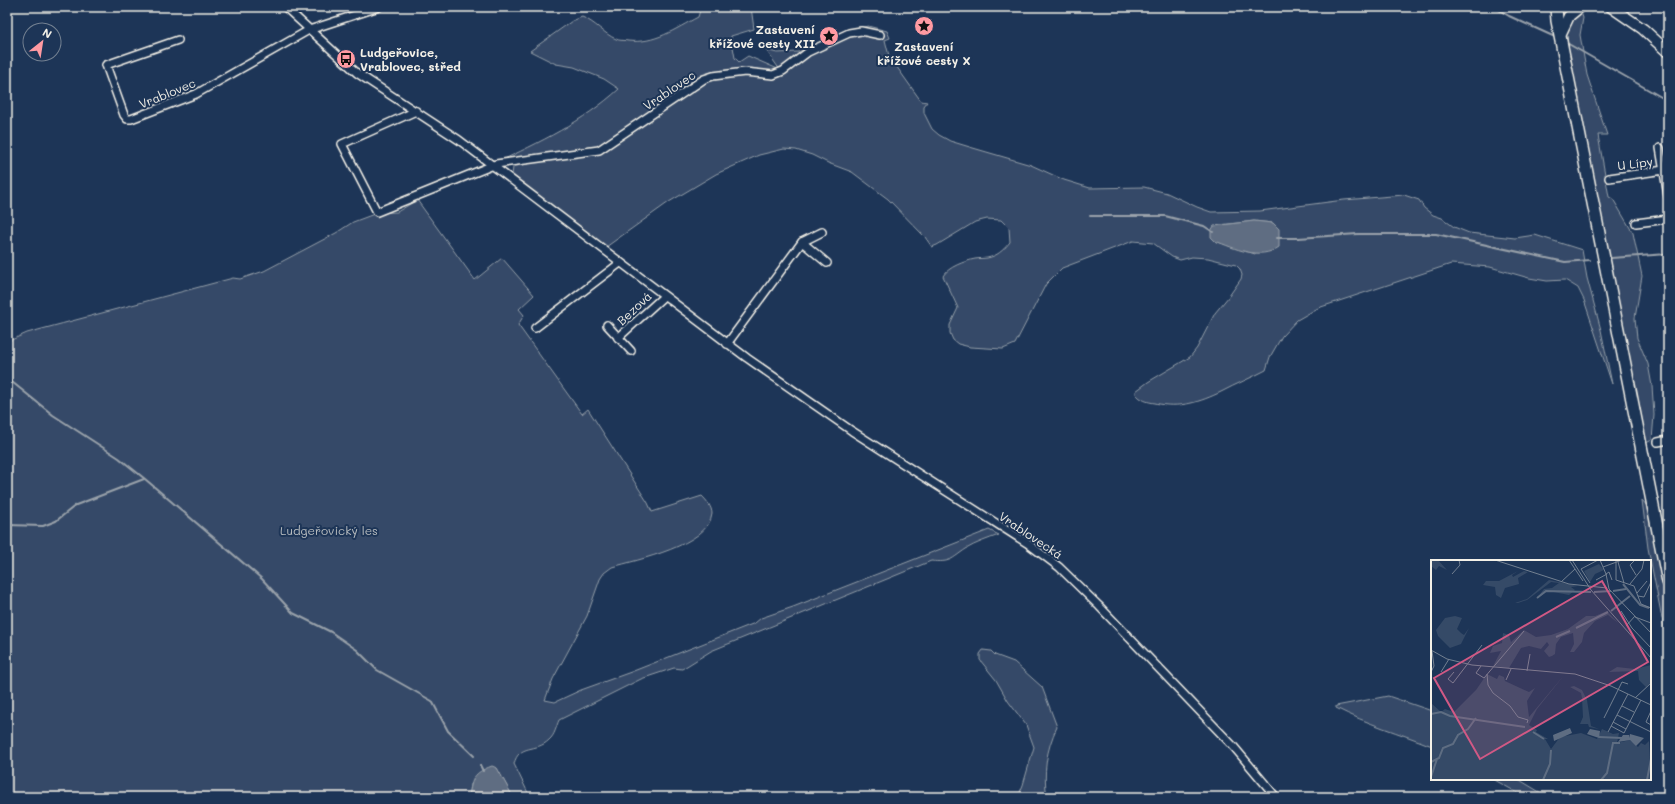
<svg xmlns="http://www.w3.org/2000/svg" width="1675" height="804" font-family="Mali,sans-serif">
<rect width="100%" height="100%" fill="#1d3557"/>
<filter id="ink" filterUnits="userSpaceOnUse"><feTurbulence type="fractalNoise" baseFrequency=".025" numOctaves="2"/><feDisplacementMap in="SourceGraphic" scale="8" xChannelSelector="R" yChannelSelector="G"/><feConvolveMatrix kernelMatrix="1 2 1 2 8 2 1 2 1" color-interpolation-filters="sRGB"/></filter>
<g filter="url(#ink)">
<g fill="#354a67" stroke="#949ea8" fill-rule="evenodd">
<path d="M 701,7 L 751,7 L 754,29 L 731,36 L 735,58 L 739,62 L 748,56 L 780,70 L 766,50 L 777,53 L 798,52 L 845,31 L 868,26 L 887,31 L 890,38 L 885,40 L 889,56 L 921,101 L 927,102 L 924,106 L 924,113 L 932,129 L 939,135 L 950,141 L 973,148 L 1031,165 L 1064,180 L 1090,188 L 1144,187 L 1167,193 L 1197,207 L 1211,212 L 1260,211 L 1344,200 L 1404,195 L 1419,200 L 1424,208 L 1433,215 L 1442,218 L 1454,227 L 1469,233 L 1515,238 L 1535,235 L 1582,250 L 1587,278 L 1601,330 L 1612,384 L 1584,300 L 1578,288 L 1565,280 L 1547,281 L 1529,278 L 1490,267 L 1451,264 L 1318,308 L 1297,320 L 1282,336 L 1270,357 L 1266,370 C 1251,378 1236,384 1221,392 C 1200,402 1179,409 1155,403 C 1147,402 1141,400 1136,394 L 1136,391 L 1148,382 L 1190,357 L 1197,348 L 1215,313 L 1229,296 L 1241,279 L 1242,275 L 1240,269 L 1236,265 L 1208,258 L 1192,257 L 1180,260 L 1172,257 L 1153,243 L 1133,241 L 1062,268 L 1046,284 L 1015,344 L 1003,349 L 970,347 L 958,344 L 953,340 L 950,333 L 950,325 L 958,308 L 943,276 C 948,267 965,261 975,259 C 980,258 986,259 991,257 C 1000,254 1005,248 1010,242 L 1009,228 L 1001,220 L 987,219 L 975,222 L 937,245 L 932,247 L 925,237 L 888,199 L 852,172 L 828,163 L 812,155 L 796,150 L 784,149 L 759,155 L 716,174 L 669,202 L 606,247 L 512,175 L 514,160 L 496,163 C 540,142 583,122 619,89 L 604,79 L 574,67 L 556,64 L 530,51 L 572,21 L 582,17 C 595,22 604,34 616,39 C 619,41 625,40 628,41 C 655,44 675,29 698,17 ZM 1254,221 L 1273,223 L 1255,254 L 1215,241 L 1219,225 Z"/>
<path d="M 1580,9 L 1583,18 L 1580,35 L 1587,75 L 1607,135 L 1598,135 L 1609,197 L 1613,199 L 1633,233 L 1642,276 L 1635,318 L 1637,338 L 1648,364 L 1652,386 L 1654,415 L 1652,440 L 1646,443 L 1568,49 C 1566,28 1568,26 1580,9 Z"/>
<path d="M 417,200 L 475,280 L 502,258 L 534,295 L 519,309 L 524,315 L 518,325 L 582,414 L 588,409 L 648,503 L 652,512 L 702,496 C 707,501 712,507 712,514 C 709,545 637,560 612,567 L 604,573 L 600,579 L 587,616 L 553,679 L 545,700 L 555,702 L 581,690 L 631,672 L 755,623 L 761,618 L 793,607 L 989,530 L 999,535 C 988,539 976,543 966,549 C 951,559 951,563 931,561 L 711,651 L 682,669 L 674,668 L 641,679 L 559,720 C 556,727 555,735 549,740 C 536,753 519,743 514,764 L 530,797 L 513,797 L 497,768 L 471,784 L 469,797 L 7,797 L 7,337 L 9,341 L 27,333 L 233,278 L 240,279 L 264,271 L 336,233 L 353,222 L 377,213 L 397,212 Z"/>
<path d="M 1642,500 L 1648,507 L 1668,607 L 1668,648 L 1648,548 Z"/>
<path d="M 983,650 L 991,651 L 995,655 L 1014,662 L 1042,687 L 1057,727 C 1046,750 1043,773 1047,797 L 1018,797 L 1023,785 L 1034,747 L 1026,725 L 1008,701 L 996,680 L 980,660 L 980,654 Z"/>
<path d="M 1388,696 L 1432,711 L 1432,746 C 1400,733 1367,724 1336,708 L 1336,706 Z"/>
<path d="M 1493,779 L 1518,779 L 1548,797 L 1525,797 Z"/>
</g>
<g fill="#5e6d82" stroke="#9aa2ab">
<path d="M 1254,221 L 1273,223 L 1279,229 L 1279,247 C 1260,261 1234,248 1215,241 L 1211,237 L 1211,231 L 1214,226 Z"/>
<path d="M 492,766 L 497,768 L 513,797 L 469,797 C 472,778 473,773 492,766 Z"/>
</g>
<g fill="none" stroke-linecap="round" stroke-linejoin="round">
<g stroke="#9aa2ab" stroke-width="2">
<path d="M 1494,7 L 1509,16 L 1555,37"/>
<path d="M 1565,42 L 1668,101"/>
<path d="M 1090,216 L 1165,216 L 1204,226 L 1213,232"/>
<path d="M 1277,238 L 1298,238 L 1358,234 L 1436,234 L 1565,262 L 1590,260"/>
<path d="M 1611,258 L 1668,254"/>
<path d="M 7,378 L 53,415 L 119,458 L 145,479 L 262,579 L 293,613 L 331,632 L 357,650 L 377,670 L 432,701 L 448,731 L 474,756"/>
<path d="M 7,525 L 43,526 L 56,521 L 76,505 L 144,479"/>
<path d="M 480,765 L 483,771"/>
</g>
<defs>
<g id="street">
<path d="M 285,7 L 357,73 L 459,140 L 747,358 L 852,431 L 1027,543 L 1059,567 L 1099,606 L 1234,747 L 1276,797"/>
<path d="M 178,40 L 106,65 L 124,115 L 127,119 L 131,119 L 196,94 L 309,30 L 379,7"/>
<path d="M 416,111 L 342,144 L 377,212 L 496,164 L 599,150 L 704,79 L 713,76 L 745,72 L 773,75 L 783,71 L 808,52 L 849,33 L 861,31 L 880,35"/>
<path d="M 1660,148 L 1668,196"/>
<path d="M 1609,178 L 1664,170"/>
<path d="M 1636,223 L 1668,219"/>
<path d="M 802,242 L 827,263"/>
<path d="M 607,325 L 631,351"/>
<path d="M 535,328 L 620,263"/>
<path d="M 618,338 L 664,296"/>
<path d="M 727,344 L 802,242 L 822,232"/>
<path d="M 1658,442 L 1668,440"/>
</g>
<g id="secondary">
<path d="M 1611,7 L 1643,29 L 1668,52"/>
<path d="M 1560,35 L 1569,16 L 1580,7"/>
</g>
<path id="primary" d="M 1556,7 L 1557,21 L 1668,582"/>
</defs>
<use href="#street" stroke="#f4f1e8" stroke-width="10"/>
<use href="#secondary" stroke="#f4f1e8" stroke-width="13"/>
<use href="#primary" stroke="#f4f1e8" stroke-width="14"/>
<use href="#street" stroke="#1d3557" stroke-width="7"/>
<use href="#secondary" stroke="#1d3557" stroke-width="10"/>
<use href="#primary" stroke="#1d3557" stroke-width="11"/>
</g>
</g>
<defs>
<symbol id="sight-disc" viewBox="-11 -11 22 22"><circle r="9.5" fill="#ff9aa2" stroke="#1d3557"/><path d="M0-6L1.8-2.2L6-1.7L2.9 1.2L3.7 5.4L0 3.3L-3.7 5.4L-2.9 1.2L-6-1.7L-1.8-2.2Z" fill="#111"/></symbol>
<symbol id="bus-disc" viewBox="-11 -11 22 22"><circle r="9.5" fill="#ff9aa2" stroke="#1d3557"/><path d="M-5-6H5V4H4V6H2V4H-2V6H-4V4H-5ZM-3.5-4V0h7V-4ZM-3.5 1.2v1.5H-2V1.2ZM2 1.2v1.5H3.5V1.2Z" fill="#111"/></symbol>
</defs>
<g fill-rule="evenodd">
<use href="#sight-disc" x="913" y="15" width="22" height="22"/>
<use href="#sight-disc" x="818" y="25" width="22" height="22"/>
<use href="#bus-disc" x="335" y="48" width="22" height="22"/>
</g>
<g text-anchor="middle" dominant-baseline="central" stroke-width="4" stroke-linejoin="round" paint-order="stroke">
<g font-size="12" font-weight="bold" fill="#f4f1e8" stroke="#1d3557" text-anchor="end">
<text x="815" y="29">Zastavení<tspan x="815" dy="14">křížové cesty XII</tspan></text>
<text x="924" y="46" text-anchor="middle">Zastavení<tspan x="924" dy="14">křížové cesty X</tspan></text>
<text x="360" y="52" text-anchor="start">Ludgeřovice,<tspan x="360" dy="14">Vrablovec, střed</tspan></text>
</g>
<g font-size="12" fill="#f4f1e8" stroke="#1d3557">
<text transform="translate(669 90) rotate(-34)">Vrablovec</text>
<text transform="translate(167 93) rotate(-22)">Vrablovec</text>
<text transform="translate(1635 163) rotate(-7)">U Lípy</text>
<text transform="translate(634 308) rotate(-43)">Bezová</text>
<text transform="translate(1031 535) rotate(34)">Vrablovecká</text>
</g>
<g font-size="12" fill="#bbbfc1" stroke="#1d3557">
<text x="329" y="530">Ludgeřovický les</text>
</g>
</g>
<g transform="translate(1431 560)">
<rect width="220" height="220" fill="#1d3557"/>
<path d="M 0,0 L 7,0 L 16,10 L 8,6 L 5,10 L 0,6 ZM 168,4 L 173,10 L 164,14 L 159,22 L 153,11 ZM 87,11 L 81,15 L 82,17 L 93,11 L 97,12 L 87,18 L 88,24 L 74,28 L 70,38 L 65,35 L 64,27 L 52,25 L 55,21 L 68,21 ZM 118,20 L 147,26 L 140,27 L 144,30 L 138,35 L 117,31 L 105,39 L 113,29 L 121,28 L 128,23 L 120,22 L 96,40 L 87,43 L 84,43 L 96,39 ZM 176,51 L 187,63 L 177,55 L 164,61 L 153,73 L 151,82 L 143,92 L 139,92 L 143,84 L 142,73 L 130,77 L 125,84 L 124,94 L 121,96 L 118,97 L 113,91 L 118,85 L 116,82 L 110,89 L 98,86 L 90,88 L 78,108 L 62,106 L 70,91 L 59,93 L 62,86 L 71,83 L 72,73 L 78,75 L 80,82 L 93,70 L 105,77 L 120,75 L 137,69 L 155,56 L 164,56 ZM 24,56 L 31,58 L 26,69 L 30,73 L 33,75 L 38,68 L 30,84 L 19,88 L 7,76 L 5,70 L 14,58 ZM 220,105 L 220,122 L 215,127 L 208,120 L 207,111 L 178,112 L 186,107 L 204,109 ZM 56,114 L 66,119 L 68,115 L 73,117 L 74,121 L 98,132 L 104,128 L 96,141 L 98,157 L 134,114 L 106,149 L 98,165 L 106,170 L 105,172 L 117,179 L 114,179 L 120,189 L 129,177 L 150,173 L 166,179 L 171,169 L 182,174 L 188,173 L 186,183 L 199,180 L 207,187 L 210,183 L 214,185 L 218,181 L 220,220 L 0,220 L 0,143 L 10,152 L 14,149 L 23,152 L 45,130 ZM 143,126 L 151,130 L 156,140 L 160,166 L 168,169 L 158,167 L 157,164 L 149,164 L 152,157 L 151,138 L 150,133 L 139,127 Z" fill="#354a67"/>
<path d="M 139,168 L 141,173 L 123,181 L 122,175 ZM 159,169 L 169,171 L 168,178 L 156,174 ZM 199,174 L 213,178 L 205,186 L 199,180 L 187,182 L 192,175 L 198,175 L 198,178 Z" fill="#5e6d82"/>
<path fill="none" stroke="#5e6d82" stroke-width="2" d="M 192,24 L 209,45 L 218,48M 182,31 L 195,29M 163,32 L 180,31M 106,38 L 115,31 L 160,32M 180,51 L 199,36M 145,68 L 177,52M 125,77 L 139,71M 0,154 L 10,152 L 19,156 L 94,167M 102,172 L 113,179M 168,177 L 191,178M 0,202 L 8,198 L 12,188 L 22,184 L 27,175 L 37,169 L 45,158M 0,217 L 6,199M 112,220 L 119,204 L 120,190M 170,220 L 176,213 L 182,183 L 189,183M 216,220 L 220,199"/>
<path fill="none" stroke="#738091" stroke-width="1" d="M 64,0 L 138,24 L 176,28M 138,0 L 152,21M 141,0 L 160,30 L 220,98M 169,0 L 175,14 L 178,29M 185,0 L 185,20 L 203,26 L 210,44 L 220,48M 203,1 L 199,5 L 205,15M 187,2 L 193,23M 172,7 L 191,0M 21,14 L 29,5 L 28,0M 175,14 L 178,12 L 181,20M 165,20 L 176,14M 130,22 L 144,9M 159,23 L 150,9 L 167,0M 199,24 L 211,9 L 213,0M 178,29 L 220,73M 206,33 L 216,21M 207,36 L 213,37 L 220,22M 190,51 L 201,68 L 220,88M 204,57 L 220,63M 195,66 L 204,56M 0,90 L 16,99 L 41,105 L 144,114 L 180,126 L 220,145M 50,106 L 45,113 L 53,118 L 93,71M 96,111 L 99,94M 0,112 L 3,106 L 1,91M 10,112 L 18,99M 23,112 L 17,119 L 22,123 L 51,85M 56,114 L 57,125 L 62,133 L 79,146 L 87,157 L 97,160 L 96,163M 75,120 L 80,109M 204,138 L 220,123M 191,146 L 203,152M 220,151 L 215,162 L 220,165M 186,155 L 220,172M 173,158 L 191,122 L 197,124M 182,162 L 195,169M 180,166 L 193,173 L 210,140M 177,172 L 197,134"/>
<path fill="#d15985" fill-opacity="0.15" stroke="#d15985" stroke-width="2" d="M 171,21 L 217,102 L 49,199 L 3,118 Z"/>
<rect width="220" height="220" fill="none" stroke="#f4f1e8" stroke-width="2"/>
</g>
<rect width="1675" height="804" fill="none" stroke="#1d3557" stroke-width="24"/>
<rect x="12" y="12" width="1651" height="780" fill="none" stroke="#f4f1e8" stroke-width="1.5" filter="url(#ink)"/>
<g transform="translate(42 42) rotate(30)"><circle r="19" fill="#1d3557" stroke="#738091"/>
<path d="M0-3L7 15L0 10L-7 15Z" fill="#ff9aa2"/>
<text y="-6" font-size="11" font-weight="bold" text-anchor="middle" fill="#f4f1e8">N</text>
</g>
</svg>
